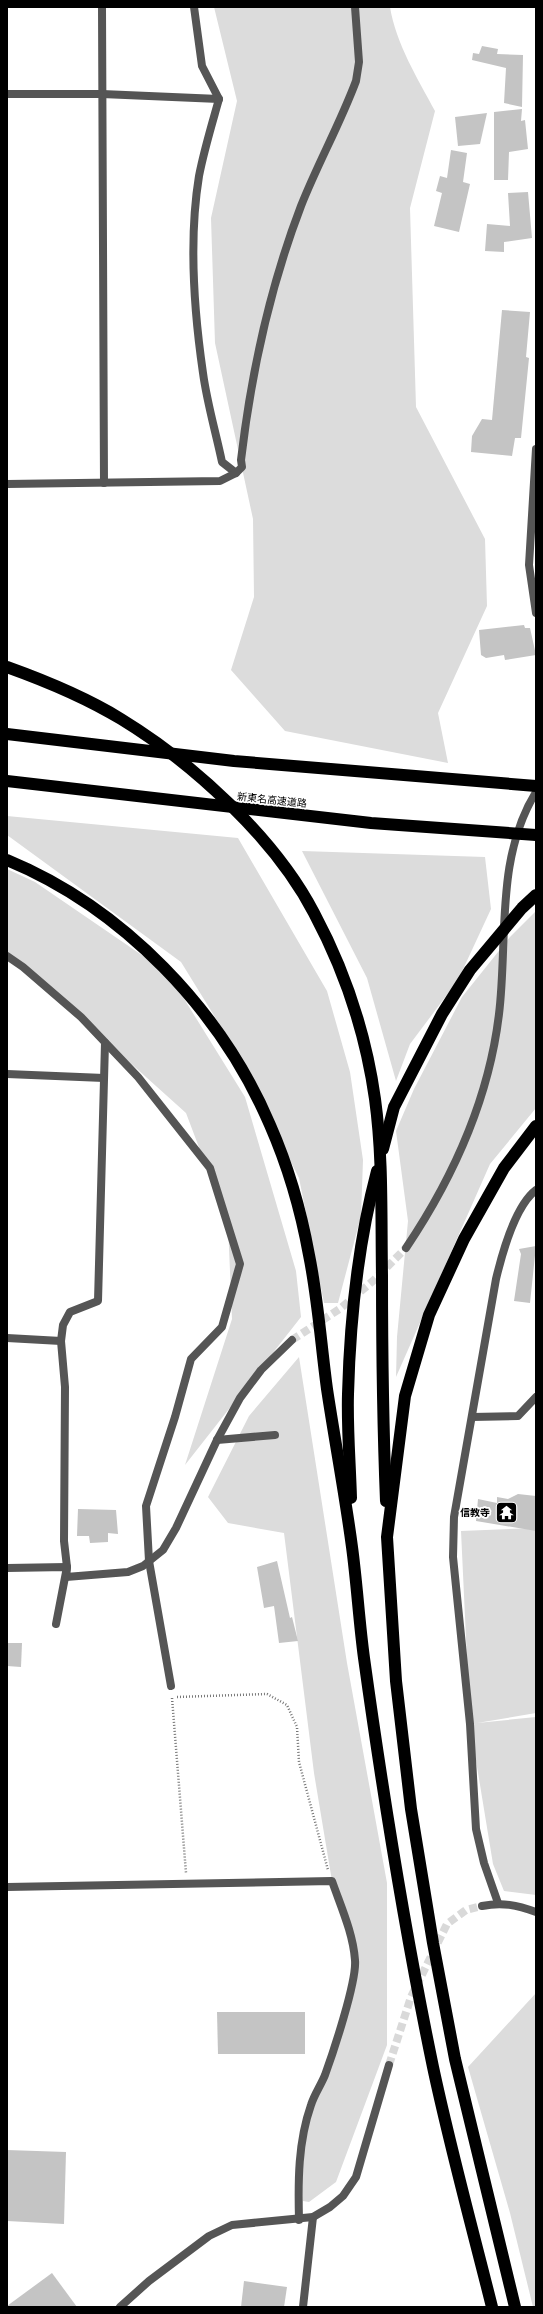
<svg xmlns="http://www.w3.org/2000/svg" width="543" height="2314" font-family="'DM Sans','Noto Sans JP',sans-serif">
<rect width="100%" height="100%" fill="#fff"/>
<g fill="#dcdcdc">
<path d="M 214,7 L 390,7 C 396,44 418,79 435,111 L 410,208 L 416,407 L 485,539 L 487,606 L 438,713 L 448,763 L 285,731 L 231,670 L 254,597 L 253,519 L 215,343 L 211,218 L 237,101 Z"/>
<path d="M 7,816 L 238,838 L 327,991 L 350,1072 L 363,1160 L 361,1216 L 338,1303 L 324,1303 L 299,1178 L 231,1043 L 181,962 L 7,835 Z"/>
<path d="M 302,851 L 485,857 L 491,909 L 458,980 L 410,1044 L 396,1081 L 367,978 Z"/>
<path d="M 7,869 L 35,882 L 168,973 L 245,1097 L 296,1271 L 301,1317 L 185,1465 L 232,1319 L 228,1224 L 186,1113 L 37,979 L 7,957 Z"/>
<path d="M 536,911 L 536,1108 L 490,1164 L 396,1377 L 397,1337 L 408,1221 L 396,1131 L 414,1089 L 462,997 L 510,937 Z"/>
<path d="M 299,1357 L 347,1663 L 387,1883 L 387,2045 L 336,2182 L 309,2202 L 303,2201 L 302,2139 L 350,1994 L 352,1944 L 332,1881 L 314,1773 L 284,1533 L 228,1523 L 208,1497 L 249,1416 Z"/>
<path d="M 536,1528 L 536,1713 L 477,1723 L 536,1717 L 536,1895 L 504,1891 L 493,1864 L 470,1724 L 461,1531 Z"/>
<path d="M 536,1993 L 536,2307 L 533,2307 L 510,2213 L 468,2067 Z"/>
</g>
<g fill="#c4c4c4">
<path d="M 482,46 L 498,49 L 497,54 L 523,55 L 522,107 L 504,103 L 506,68 L 472,60 L 473,53 L 479,54 Z"/>
<path d="M 522,109 L 521,121 L 525,120 L 528,149 L 509,152 L 508,180 L 494,180 L 494,112 Z"/>
<path d="M 487,113 L 480,144 L 458,146 L 455,117 Z"/>
<path d="M 451,150 L 467,153 L 463,182 L 470,184 L 459,232 L 434,226 L 442,193 L 436,191 L 440,176 L 447,178 Z"/>
<path d="M 528,192 L 532,238 L 504,242 L 504,252 L 485,251 L 487,224 L 510,226 L 508,193 Z"/>
<path d="M 502,310 L 530,312 L 526,357 L 529,358 L 521,438 L 515,438 L 512,456 L 471,452 L 472,436 L 482,419 L 492,420 Z"/>
<path d="M 524,625 L 525,628 L 530,628 L 536,655 L 505,660 L 504,655 L 486,658 L 481,655 L 479,630 Z"/>
<path d="M 536,1246 L 530,1303 L 514,1301 L 521,1254 L 519,1249 Z"/>
<path d="M 518,1494 L 536,1496 L 536,1531 L 476,1521 L 478,1499 L 497,1503 L 497,1497 L 508,1499 Z"/>
<path d="M 78,1509 L 116,1510 L 118,1534 L 108,1533 L 108,1542 L 90,1543 L 89,1536 L 77,1536 Z"/>
<path d="M 277,1561 L 290,1618 L 292,1617 L 298,1641 L 279,1643 L 274,1606 L 264,1608 L 257,1567 Z"/>
<path d="M 7,1643 L 22,1643 L 21,1667 L 7,1666 Z"/>
<path d="M 217,2012 L 305,2012 L 305,2054 L 218,2054 Z"/>
<path d="M 7,2150 L 66,2152 L 64,2224 L 7,2221 Z"/>
<path d="M 52,2273 L 77,2307 L 7,2307 L 7,2306 Z"/>
<path d="M 244,2281 L 287,2287 L 284,2307 L 241,2307 Z"/>
</g>
<g fill="none" stroke-linecap="round" stroke-linejoin="round">
<g stroke="#d9d9d9" stroke-width="8" stroke-dasharray="8 4" stroke-linecap="butt">
<path d="M 292,1340 L 341,1308 L 374,1280 L 406,1248"/>
<path d="M 389,2065 L 411,1997 L 447,1924 L 466,1910 L 482,1906"/>
</g>
<g stroke="#777" stroke-width="2.5" stroke-dasharray="1 2" stroke-linecap="butt">
<path d="M 177,1697 L 267,1694 L 287,1705 L 297,1727 L 299,1762 L 328,1870"/>
<path d="M 172,1698 L 186,1873"/>
</g>
<g stroke="#555" stroke-width="8">
<path d="M 7,956 L 23,967 L 81,1017 L 138,1077 L 210,1168 L 240,1264 L 222,1327 L 191,1359 L 175,1417 L 146,1506 L 149,1561"/>
<path d="M 7,1074 L 104,1078"/>
<path d="M 472,1417 L 518,1416 L 536,1397"/>
</g>
<g stroke="#555" stroke-width="8">
<path d="M 102,7 L 104,483"/>
<path d="M 194,7 L 202,66 L 219,99 C 212,124 204,150 199,176 C 189,237 194,311 203,373 C 207,403 216,433 222,462 L 236,473"/>
<path d="M 7,94 L 102,94 L 219,99"/>
<path d="M 536,449 L 529,565 L 536,613"/>
<path d="M 7,484 L 220,481 L 236,473 L 242,467 L 241,460 C 251,374 270,287 301,206 C 318,163 340,124 356,81 L 359,62 L 355,7"/>
<path d="M 7,1338 L 61,1341"/>
<path d="M 217,1440 L 275,1435"/>
<path d="M 149,1561 L 171,1686"/>
<path d="M 56,1624 L 67,1567 L 64,1541 L 65,1387 L 61,1341 L 63,1325 L 70,1312 L 98,1301 L 105,1043"/>
<path d="M 7,1887 L 332,1881 C 341,1907 353,1933 355,1960 C 357,1981 333,2053 325,2075 C 321,2085 314,2095 311,2105 C 298,2142 298,2181 299,2220"/>
<path d="M 498,1903 L 484,1863 L 476,1829 L 470,1724 L 453,1557 L 454,1517 L 496,1279 C 502,1254 515,1206 536,1190"/>
<path d="M 303,2307 L 313,2217"/>
</g>
<g stroke="#555" stroke-width="8">
<path d="M 406,1248 C 453,1178 489,1098 499,1014 C 508,941 495,858 536,792"/>
<path d="M 7,1568 L 67,1567 L 66,1577 L 128,1572 L 143,1566 L 163,1550 L 176,1528 L 217,1440 L 240,1398 L 261,1370 L 292,1340"/>
<path d="M 482,1906 C 502,1902 517,1905 536,1912"/>
<path d="M 120,2307 L 149,2281 L 209,2236 L 232,2225 L 313,2217 L 330,2207 L 343,2196 L 356,2177 L 389,2065"/>
</g>
<g stroke="#000" stroke-width="12">
<path d="M 7,667 C 46,681 85,697 121,719 C 193,763 275,838 314,913 C 345,971 366,1035 375,1099 C 383,1157 381,1216 382,1275 C 382,1350 383,1426 386,1501"/>
<path d="M 7,734 L 234,761 L 536,786"/>
<path d="M 7,781 L 371,823 L 536,835"/>
<path d="M 7,860 C 123,908 221,1010 270,1125 C 288,1166 301,1211 309,1255 C 318,1299 321,1345 327,1389 C 335,1442 345,1494 352,1547 C 357,1584 359,1621 364,1658 C 383,1795 405,1932 433,2067 C 450,2147 472,2227 492,2307"/>
<path d="M 383,1149 L 394,1107 L 442,1014 L 470,970 L 522,908 L 536,895"/>
<path d="M 351,1498 C 350,1463 347,1428 348,1394 C 350,1319 358,1243 377,1171"/>
<path d="M 515,2307 L 455,2059 L 433,1943 L 411,1809 L 396,1681 L 387,1537 L 405,1396 L 429,1315 L 464,1239 L 504,1168 L 536,1126"/>
</g>
</g>
<defs>
<symbol id="temple-square" viewBox="-11 -11 22 22"><rect x="-9" y="-9" width="18" height="18" rx="4" fill="#000" stroke="#fff"/><path d="M0-6L5-2H3V0L6.5 2.5H4V6H1.5V3h-3V6H-4V2.5H-6.5L-3 0V-2H-5Z" fill="#fff"/></symbol>
</defs>
<g fill-rule="evenodd">
<use href="#temple-square" x="494" y="1500" width="25" height="25"/>
</g>
<g text-anchor="middle" dominant-baseline="central" stroke-width="3.5" stroke-linejoin="round" paint-order="stroke">
<g font-size="10" fill="#000" stroke="#fff">
<text transform="translate(272 800) rotate(6)">新東名高速道路</text>
</g>
<g font-size="10" font-weight="bold" fill="#000" stroke="#fff" text-anchor="end">
<text x="490" y="1512">信教寺</text>
</g>
</g>
<rect width="543" height="2314" fill="none" stroke="#000000" stroke-width="16"/>
</svg>
